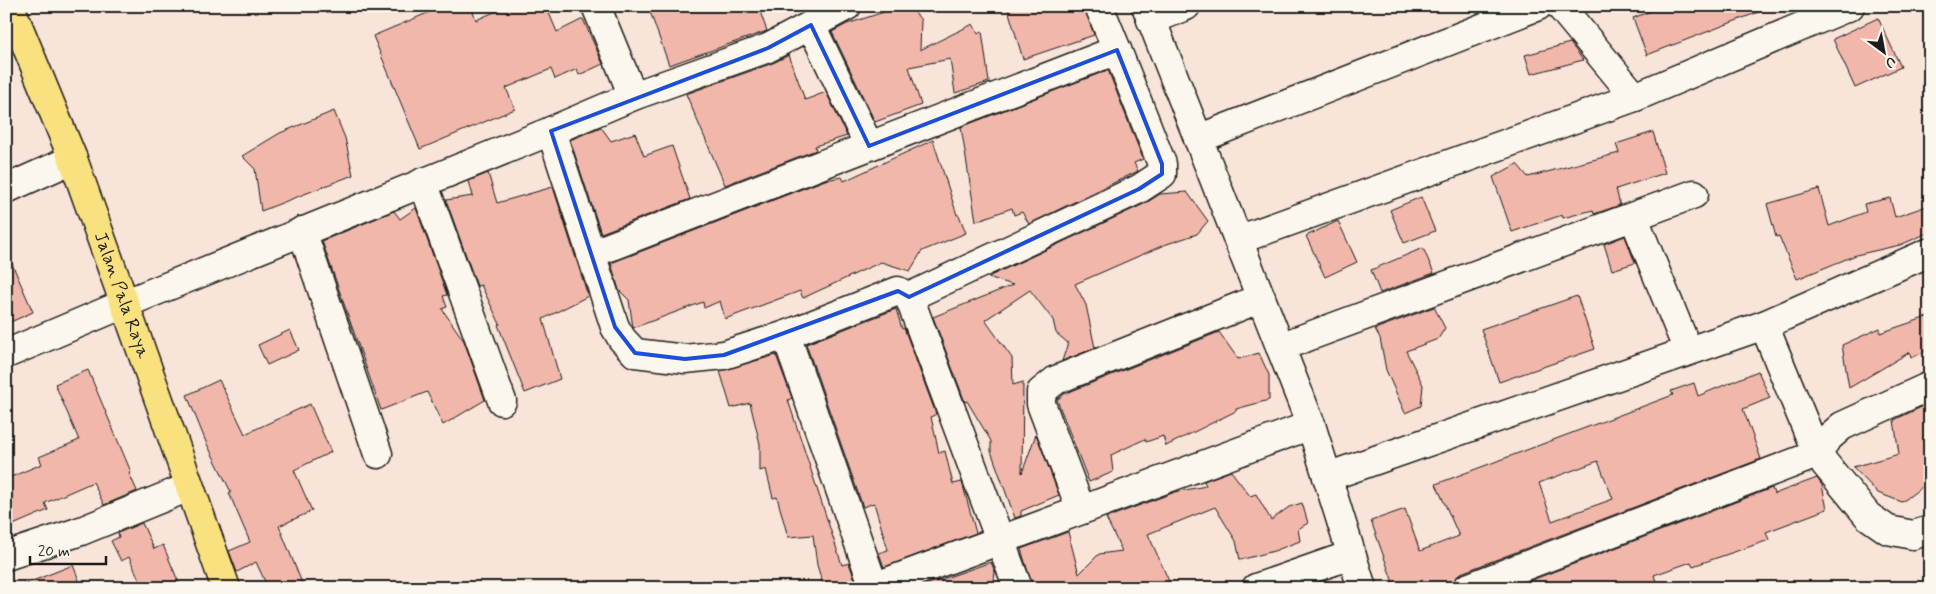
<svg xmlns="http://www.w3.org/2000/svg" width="1936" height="594" font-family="Mynerve,sans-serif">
<rect width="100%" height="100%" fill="#f8e4d8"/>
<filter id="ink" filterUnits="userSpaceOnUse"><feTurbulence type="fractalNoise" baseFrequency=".02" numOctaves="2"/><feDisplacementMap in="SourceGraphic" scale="10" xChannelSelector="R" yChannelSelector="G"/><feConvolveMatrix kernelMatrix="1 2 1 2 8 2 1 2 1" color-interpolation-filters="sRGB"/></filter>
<g filter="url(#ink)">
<g fill="#f1b7ab" stroke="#1c1c1c" fill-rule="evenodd">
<path d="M 444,6 L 471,6 L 476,20 L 508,6 L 546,6 L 557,32 L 583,19 L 603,64 L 579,75 L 577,69 L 555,79 L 551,69 L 506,88 L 515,109 L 420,149 L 373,36 Z"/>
<path d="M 648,6 L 758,6 L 767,31 L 669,65 Z"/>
<path d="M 884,6 L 909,6 L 921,20 L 920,50 L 973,24 L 978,34 L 982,31 L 989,82 L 955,93 L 950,59 L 909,67 L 921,105 L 875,122 L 832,32 L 847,24 L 887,11 Z"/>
<path d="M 1007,6 L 1084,6 L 1094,35 L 1023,59 Z"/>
<path d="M 1664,6 L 1769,6 L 1769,8 L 1647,55 L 1633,18 Z"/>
<path d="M 1878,18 L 1901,67 L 1855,88 L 1833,39 Z"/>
<path d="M 1570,43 L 1583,60 L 1531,74 L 1525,55 Z"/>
<path d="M 789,55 L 805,100 L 826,92 L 847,136 L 815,146 L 816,150 L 725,185 L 686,94 L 773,63 Z"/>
<path d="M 1108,70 L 1143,159 L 1134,163 L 1138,171 L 1029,224 L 1022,212 L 1014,215 L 1012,208 L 976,221 L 961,127 Z"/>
<path d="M 334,111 L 345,138 L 353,175 L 261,211 L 255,169 L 242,156 L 280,133 Z"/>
<path d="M 601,127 L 611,141 L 635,133 L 644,156 L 672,146 L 690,199 L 601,233 L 570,140 Z"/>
<path d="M 1653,132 L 1665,173 L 1616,189 L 1620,205 L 1594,214 L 1593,210 L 1563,218 L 1562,215 L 1512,232 L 1493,177 L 1517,164 L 1528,177 L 1619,153 L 1616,144 Z"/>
<path d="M 933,140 L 957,215 L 959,215 L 966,233 L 922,251 L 910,271 L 881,262 L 803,298 L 800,291 L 725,319 L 720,301 L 704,308 L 703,302 L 633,328 L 629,300 L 619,290 L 611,263 L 825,180 L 842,177 L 844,181 Z"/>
<path d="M 488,173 L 497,203 L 553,187 L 588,296 L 543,319 L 560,379 L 525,393 L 498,325 L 500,324 L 481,285 L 477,286 L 446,200 L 473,196 L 469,181 Z"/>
<path d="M 1819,189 L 1829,226 L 1866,212 L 1864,204 L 1890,198 L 1895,217 L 1927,206 L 1930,232 L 1900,245 L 1856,255 L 1797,279 L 1779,236 L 1776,237 L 1767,204 Z"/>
<path d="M 1187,192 L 1208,221 L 1197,234 L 1164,245 L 1075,284 L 1086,305 L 1095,348 L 1062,361 L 1068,343 L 1056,333 L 1053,320 L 1030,290 L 985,320 L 1012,358 L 1013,385 L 1023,382 L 1022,473 L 1036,434 L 1059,495 L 1021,511 L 1021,516 L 1015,518 L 991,451 L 991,441 L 967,401 L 965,402 L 933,317 L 1013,285 L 988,277 L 1146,203 L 1160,194 Z"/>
<path d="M 1421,197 L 1435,231 L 1404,243 L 1390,210 Z"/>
<path d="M 416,208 L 447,295 L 443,296 L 447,307 L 442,309 L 464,341 L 485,400 L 443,425 L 427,392 L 381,410 L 322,241 L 394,211 L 400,219 Z"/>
<path d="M 1338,221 L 1357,262 L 1325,277 L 1306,236 Z"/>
<path d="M 1625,236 L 1635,263 L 1612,270 L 1604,244 Z"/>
<path d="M 1423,248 L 1434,273 L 1380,293 L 1371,270 Z"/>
<path d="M 6,250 L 33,312 L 6,324 Z"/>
<path d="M 1577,296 L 1595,349 L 1499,382 L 1481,329 Z"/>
<path d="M 1434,307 L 1445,328 L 1438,339 L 1406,351 L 1423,385 L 1421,406 L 1405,413 L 1386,370 L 1380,338 L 1375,329 Z"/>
<path d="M 896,309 L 902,329 L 904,328 L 936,414 L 931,417 L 939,453 L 945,451 L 953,484 L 962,482 L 976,533 L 884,567 L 879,553 L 888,550 L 874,503 L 863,507 L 806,344 Z"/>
<path d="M 1930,316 L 1930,349 L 1911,358 L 1910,352 L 1849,388 L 1842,345 L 1880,328 L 1880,333 Z"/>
<path d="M 290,330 L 299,350 L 267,365 L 258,345 Z"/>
<path d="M 1219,332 L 1238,359 L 1259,353 L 1269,375 L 1269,400 L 1236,409 L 1236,411 L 1166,446 L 1163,436 L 1146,442 L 1145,439 L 1111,455 L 1113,472 L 1089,482 L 1057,400 L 1064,394 Z"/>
<path d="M 776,355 L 792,398 L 788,400 L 842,565 L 849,563 L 858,588 L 824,588 L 817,565 L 813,535 L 788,537 L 777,497 L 773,498 L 766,469 L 760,471 L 760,444 L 750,403 L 731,408 L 720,371 Z"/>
<path d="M 88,370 L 131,472 L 129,473 L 137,491 L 104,505 L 93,482 L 45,503 L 48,510 L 6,528 L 6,479 L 42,464 L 39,457 L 79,440 L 55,384 Z"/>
<path d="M 1758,371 L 1770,398 L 1743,409 L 1761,459 L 1461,573 L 1455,579 L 1452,588 L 1395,588 L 1371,521 L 1405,509 L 1420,551 L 1459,536 L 1436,484 L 1673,395 L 1671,391 L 1694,383 L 1698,396 ZM 1598,461 L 1613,499 L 1552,521 L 1539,483 Z"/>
<path d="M 219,380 L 245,434 L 310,404 L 331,452 L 294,470 L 312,511 L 279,526 L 304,588 L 268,588 L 256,562 L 237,572 L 229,551 L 250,542 L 229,493 L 231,492 L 206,442 L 187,395 Z"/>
<path d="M 1930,403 L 1930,481 L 1902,502 L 1878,493 L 1853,467 L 1899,454 L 1894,420 Z"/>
<path d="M 1231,471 L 1250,496 L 1256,494 L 1271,520 L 1289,507 L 1302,503 L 1308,523 L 1298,529 L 1300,541 L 1274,551 L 1240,560 L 1236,541 L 1215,507 L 1148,534 L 1172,588 L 1033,588 L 1021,549 L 1068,532 L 1079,574 L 1099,554 L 1122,551 L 1106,518 L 1175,492 L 1206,486 L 1204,481 Z"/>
<path d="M 1817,478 L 1822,485 L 1827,509 L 1766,532 L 1769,540 L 1693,566 L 1691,562 L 1654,575 L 1658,588 L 1511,588 L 1772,488 L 1774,494 Z"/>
<path d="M 142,523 L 154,549 L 163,545 L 181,588 L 143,588 L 129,557 L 121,561 L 111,541 L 119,537 L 118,533 Z"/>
<path d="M 991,562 L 995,572 L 993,588 L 917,588 Z"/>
<path d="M 73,565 L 82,588 L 20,588 L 20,586 Z"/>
</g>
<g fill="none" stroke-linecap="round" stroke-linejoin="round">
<defs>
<g id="minor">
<path d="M 596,6 L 633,96"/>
<path d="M 1099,6 L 1117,50"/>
<path d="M 1146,6 L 1311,425 L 1362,588"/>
<path d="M 1560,6 L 1635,97"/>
<path d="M 1151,20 L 1186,6"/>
<path d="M 811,25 L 869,146"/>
<path d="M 551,131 L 633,96 L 768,48 L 847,6"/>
<path d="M 1198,139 L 1538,6"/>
<path d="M 423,182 L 502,401"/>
<path d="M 6,189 L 73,159"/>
<path d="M 1634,218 L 1688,351"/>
<path d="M 302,231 L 378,454"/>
<path d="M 1238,240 L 1635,97 L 1850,6"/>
<path d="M 591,254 L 1117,50 L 1162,164 L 1162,174 L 1139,189 L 909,297"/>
<path d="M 1764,325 L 1817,454 L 1868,516 L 1888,530 L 1913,535 L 1930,530"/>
<path d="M 786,335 L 898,291 L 909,297 L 1018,588"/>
<path d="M 1280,347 L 1694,194"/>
<path d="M 6,354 L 124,304 L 551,131 L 615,327 L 622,339 L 635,353 L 685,359 L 724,355 L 786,335 L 874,587 L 1311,425"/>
<path d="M 1327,477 L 1764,325 L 1930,252"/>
<path d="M 1081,510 L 1041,404 L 1041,392 L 1056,380 L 1261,298"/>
<path d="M 6,556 L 81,531 L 189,487"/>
<path d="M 1256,588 L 1351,555"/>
<path d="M 1467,588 L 1817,454 L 1827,439 L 1842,426 L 1930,386"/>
</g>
<g id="major">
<path id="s1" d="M 10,6 L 73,159 L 226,588"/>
</g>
</defs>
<use href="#minor" stroke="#1c1c1c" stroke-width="31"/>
<use href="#major" stroke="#1c1c1c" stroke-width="31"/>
<use href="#minor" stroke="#fbf7ec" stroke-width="28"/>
<use href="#major" stroke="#fae180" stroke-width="28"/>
</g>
</g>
<path fill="none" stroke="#1d4ed8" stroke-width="4" stroke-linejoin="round" d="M 811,25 L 869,146 L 1117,50 L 1162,164 L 1162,174 L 1139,189 L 909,297 L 898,291 L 724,355 L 685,359 L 635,353 L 615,327 L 551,131 L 768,48 Z"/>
<g text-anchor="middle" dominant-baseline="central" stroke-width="5" stroke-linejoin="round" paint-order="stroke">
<g font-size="18" fill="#1c1c1c" stroke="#fbf7ec">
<text stroke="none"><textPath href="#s1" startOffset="310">Jalan Pala Raya</textPath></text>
</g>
</g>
<rect width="1936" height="594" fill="none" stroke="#fbf7ec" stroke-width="25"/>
<rect x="12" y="12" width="1911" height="569" fill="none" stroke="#1c1c1c" stroke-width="2" filter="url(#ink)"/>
<g transform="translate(1884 52) rotate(148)" stroke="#fbf7ec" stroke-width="4" paint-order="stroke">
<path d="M0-4L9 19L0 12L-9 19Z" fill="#1c1c1c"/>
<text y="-8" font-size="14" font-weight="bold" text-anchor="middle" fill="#1c1c1c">U</text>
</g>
<path d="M30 556v8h76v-8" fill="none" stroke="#1c1c1c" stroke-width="2.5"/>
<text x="38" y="556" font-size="15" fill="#1c1c1c" stroke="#fbf7ec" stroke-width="4" paint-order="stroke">20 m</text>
</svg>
